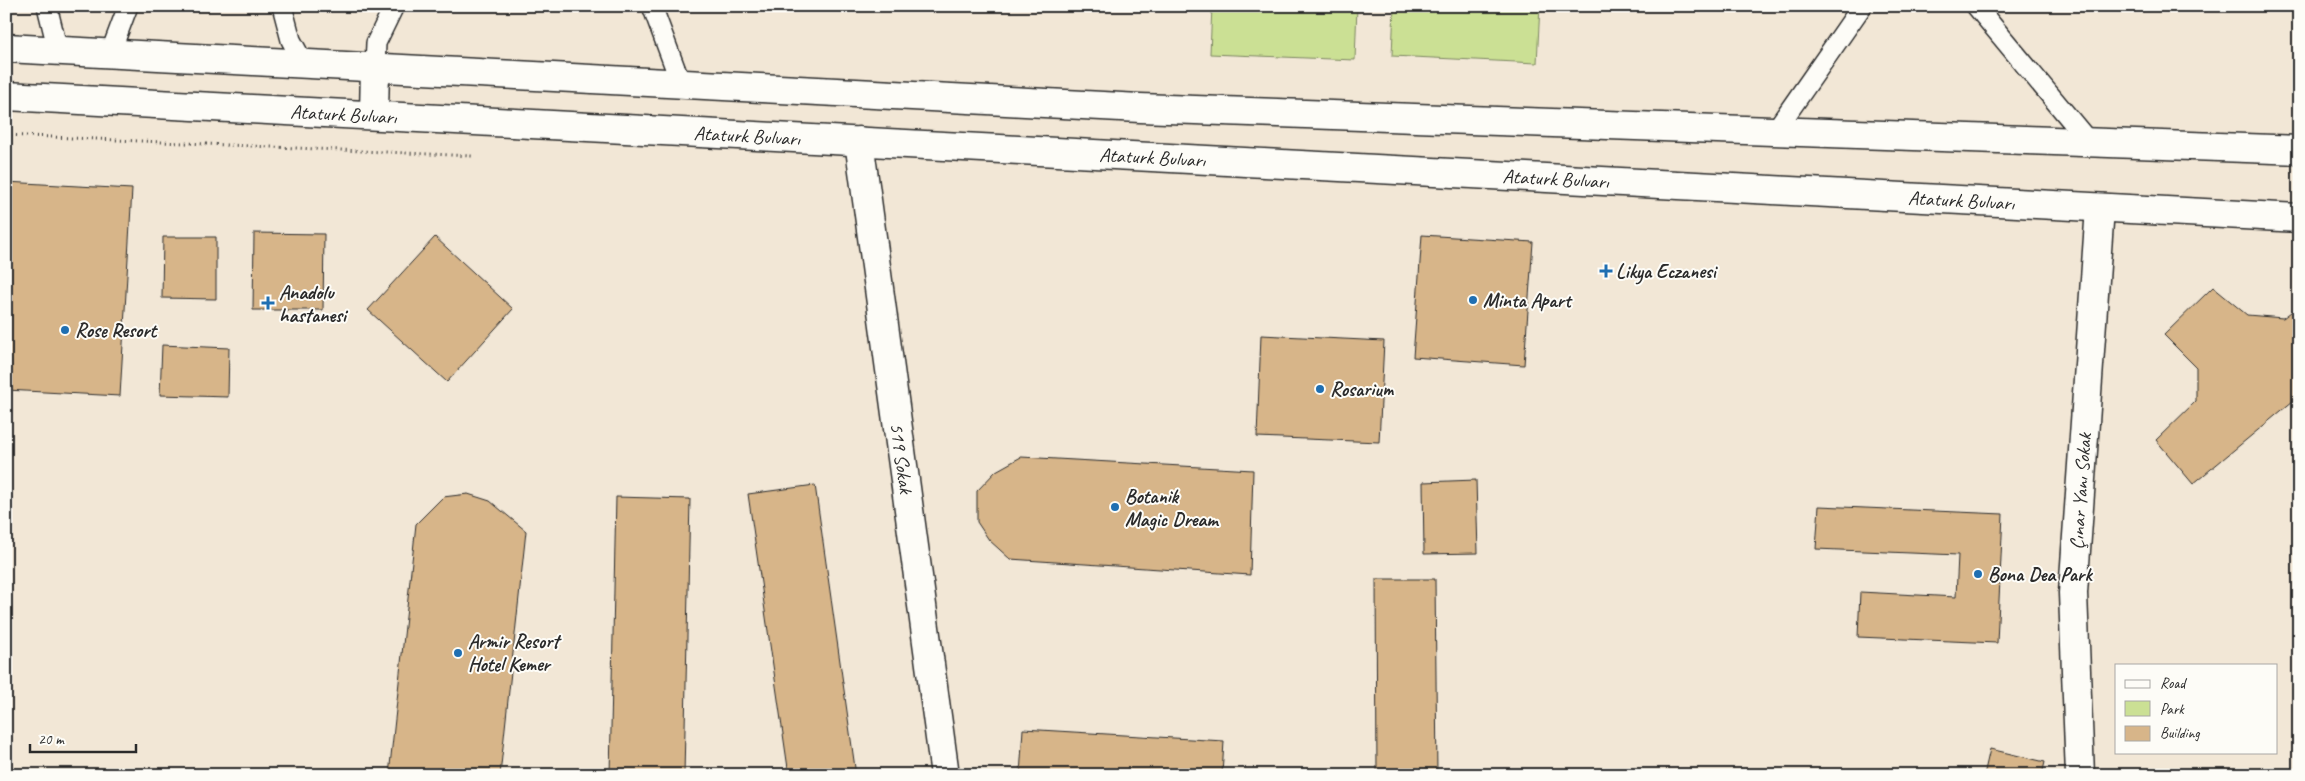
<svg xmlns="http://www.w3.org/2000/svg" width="2305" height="781" font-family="Caveat,sans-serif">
<rect width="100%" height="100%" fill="#f2e7d6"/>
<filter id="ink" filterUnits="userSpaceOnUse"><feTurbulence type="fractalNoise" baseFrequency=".02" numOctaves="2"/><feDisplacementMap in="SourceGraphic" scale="10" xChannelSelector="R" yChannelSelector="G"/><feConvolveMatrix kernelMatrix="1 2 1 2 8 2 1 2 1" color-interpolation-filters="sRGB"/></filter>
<g filter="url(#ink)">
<g fill="#cbe094" stroke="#7b8660">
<path d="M 1212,6 L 1357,6 L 1355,60 L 1210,54 Z"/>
<path d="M 1394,6 L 1540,6 L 1537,63 L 1392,56 Z"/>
</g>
<g fill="#d7b589" stroke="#2b2b2b">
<path d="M 6,182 L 132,189 L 120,396 L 6,390 Z"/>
<path d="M 254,233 L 324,234 L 323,310 L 253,310 Z"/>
<path d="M 1422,235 L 1533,242 L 1524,365 L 1413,357 Z"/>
<path d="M 163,237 L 216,237 L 216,299 L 162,298 Z"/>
<path d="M 435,237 L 513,309 L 447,382 L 368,310 Z"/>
<path d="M 2213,287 L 2247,315 L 2283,318 L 2299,306 L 2299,396 L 2193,484 L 2156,440 L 2196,401 L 2196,367 L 2164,335 Z"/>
<path d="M 1261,335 L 1384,341 L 1379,442 L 1257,437 Z"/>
<path d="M 162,345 L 229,348 L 228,397 L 160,395 Z"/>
<path d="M 1021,457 L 1253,470 L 1250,575 L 1010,559 L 989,540 L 977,522 L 977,491 L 996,471 Z"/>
<path d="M 1476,480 L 1478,553 L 1424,554 L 1423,482 Z"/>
<path d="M 815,485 L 856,775 L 789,775 L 748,494 Z"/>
<path d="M 468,494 L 490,501 L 526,531 L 500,775 L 389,775 L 416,524 L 443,497 Z"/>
<path d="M 616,497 L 690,499 L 684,775 L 610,775 Z"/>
<path d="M 1819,506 L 2003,514 L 1997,643 L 1858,637 L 1860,592 L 1956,597 L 1958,555 L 1816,549 Z"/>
<path d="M 1376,579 L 1435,579 L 1437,775 L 1377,775 Z"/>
<path d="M 1023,729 L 1224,741 L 1222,775 L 1020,775 Z"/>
<path d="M 1990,749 L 2045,762 L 2042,775 L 1984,775 Z"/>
</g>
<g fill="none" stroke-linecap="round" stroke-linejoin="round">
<defs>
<g id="service">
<path d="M 47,6 L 58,51"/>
<path d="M 282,6 L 291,40 L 304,64"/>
<path d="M 652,6 L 681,84"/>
<path d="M 1976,6 L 2089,142"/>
<path d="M 110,54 L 128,6"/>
<path d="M 375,68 L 376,43 L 394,6"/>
<path d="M 1775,131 L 1862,6"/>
</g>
<g id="minor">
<path id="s1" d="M 859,141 L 945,775"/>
<path id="s2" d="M 2080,775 L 2073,593 L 2100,208"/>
</g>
<g id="secondary">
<path d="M 6,48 L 1140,108 L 2299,150"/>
<path id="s3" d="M 6,96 L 2299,218"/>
<path d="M 374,115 L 375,68"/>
</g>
</defs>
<use href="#service" stroke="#2b2b2b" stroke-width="22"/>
<use href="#minor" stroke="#2b2b2b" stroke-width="31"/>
<use href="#secondary" stroke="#2b2b2b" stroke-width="31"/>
<path stroke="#2b2b2b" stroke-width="3" stroke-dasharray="1 4" stroke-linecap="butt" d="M 6,135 L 473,156"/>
<use href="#service" stroke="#fdfcf7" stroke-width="19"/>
<use href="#minor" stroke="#fdfcf7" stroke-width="28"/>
<use href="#secondary" stroke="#fdfcf7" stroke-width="28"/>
</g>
</g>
<g fill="#1f6fb2" stroke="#fdfcf7" stroke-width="2">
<path d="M1603.5 263.5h5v5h5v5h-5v5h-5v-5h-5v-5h5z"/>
<circle cx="1473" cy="300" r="5"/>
<path d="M265.5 295.5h5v5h5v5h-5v5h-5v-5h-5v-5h5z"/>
<circle cx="65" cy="330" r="5"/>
<circle cx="1320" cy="389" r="5"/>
<circle cx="1115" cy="507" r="5"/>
<circle cx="1978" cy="574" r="5"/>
<circle cx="458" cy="653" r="5"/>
</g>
<g text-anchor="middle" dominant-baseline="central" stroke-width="4" stroke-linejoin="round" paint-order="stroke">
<g font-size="20" fill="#2b2b2b" stroke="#fdfcf7">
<text stroke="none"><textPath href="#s3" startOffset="338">Ataturk Bulvarı</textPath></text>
<text stroke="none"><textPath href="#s3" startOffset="742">Ataturk Bulvarı</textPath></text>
<text stroke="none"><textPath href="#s3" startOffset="1148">Ataturk Bulvarı</textPath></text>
<text stroke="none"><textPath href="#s3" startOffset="1552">Ataturk Bulvarı</textPath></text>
<text stroke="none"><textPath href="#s3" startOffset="1958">Ataturk Bulvarı</textPath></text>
<text stroke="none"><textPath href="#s1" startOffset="320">519 Sokak</textPath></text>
<text stroke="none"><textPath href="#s2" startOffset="284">Çınar Yanı Sokak</textPath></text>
</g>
<g font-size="20" font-weight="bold" fill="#2b2b2b" stroke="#fdfcf7" text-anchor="start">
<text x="1616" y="271">Likya Eczanesi</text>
<text x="279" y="292">Anadolu<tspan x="279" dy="23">hastanesi</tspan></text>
<text x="1483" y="300">Minta Apart</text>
<text x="75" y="330">Rose Resort</text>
<text x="1330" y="389">Rosarium</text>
<text x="1125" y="496">Botanik<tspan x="1125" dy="23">Magic Dream</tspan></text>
<text x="1988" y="574">Bona Dea Park</text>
<text x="468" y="641">Armir Resort<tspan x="468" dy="23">Hotel Kemer</tspan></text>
</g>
</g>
<rect width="2305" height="781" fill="none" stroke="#fdfcf7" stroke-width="25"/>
<rect x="12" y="12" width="2280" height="756" fill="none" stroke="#2b2b2b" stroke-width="2" filter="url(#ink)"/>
<rect x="2115" y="664" width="162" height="90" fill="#fdfcf7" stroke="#a9a8a5"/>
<rect x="2125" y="680" width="25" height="8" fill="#fdfcf7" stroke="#a9a8a5"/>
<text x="2160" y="688" font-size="15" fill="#2b2b2b">Road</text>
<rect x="2125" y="701" width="25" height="15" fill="#cbe094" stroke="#a9a8a5"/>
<text x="2160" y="714" font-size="15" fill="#2b2b2b">Park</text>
<rect x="2125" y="726" width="25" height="15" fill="#d7b589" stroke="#a9a8a5"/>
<text x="2160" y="738" font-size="15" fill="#2b2b2b">Building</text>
<path d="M30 744v8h106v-8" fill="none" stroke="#2b2b2b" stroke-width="2.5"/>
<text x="38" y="744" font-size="15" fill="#2b2b2b" stroke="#fdfcf7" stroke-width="4" paint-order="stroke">20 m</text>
</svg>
